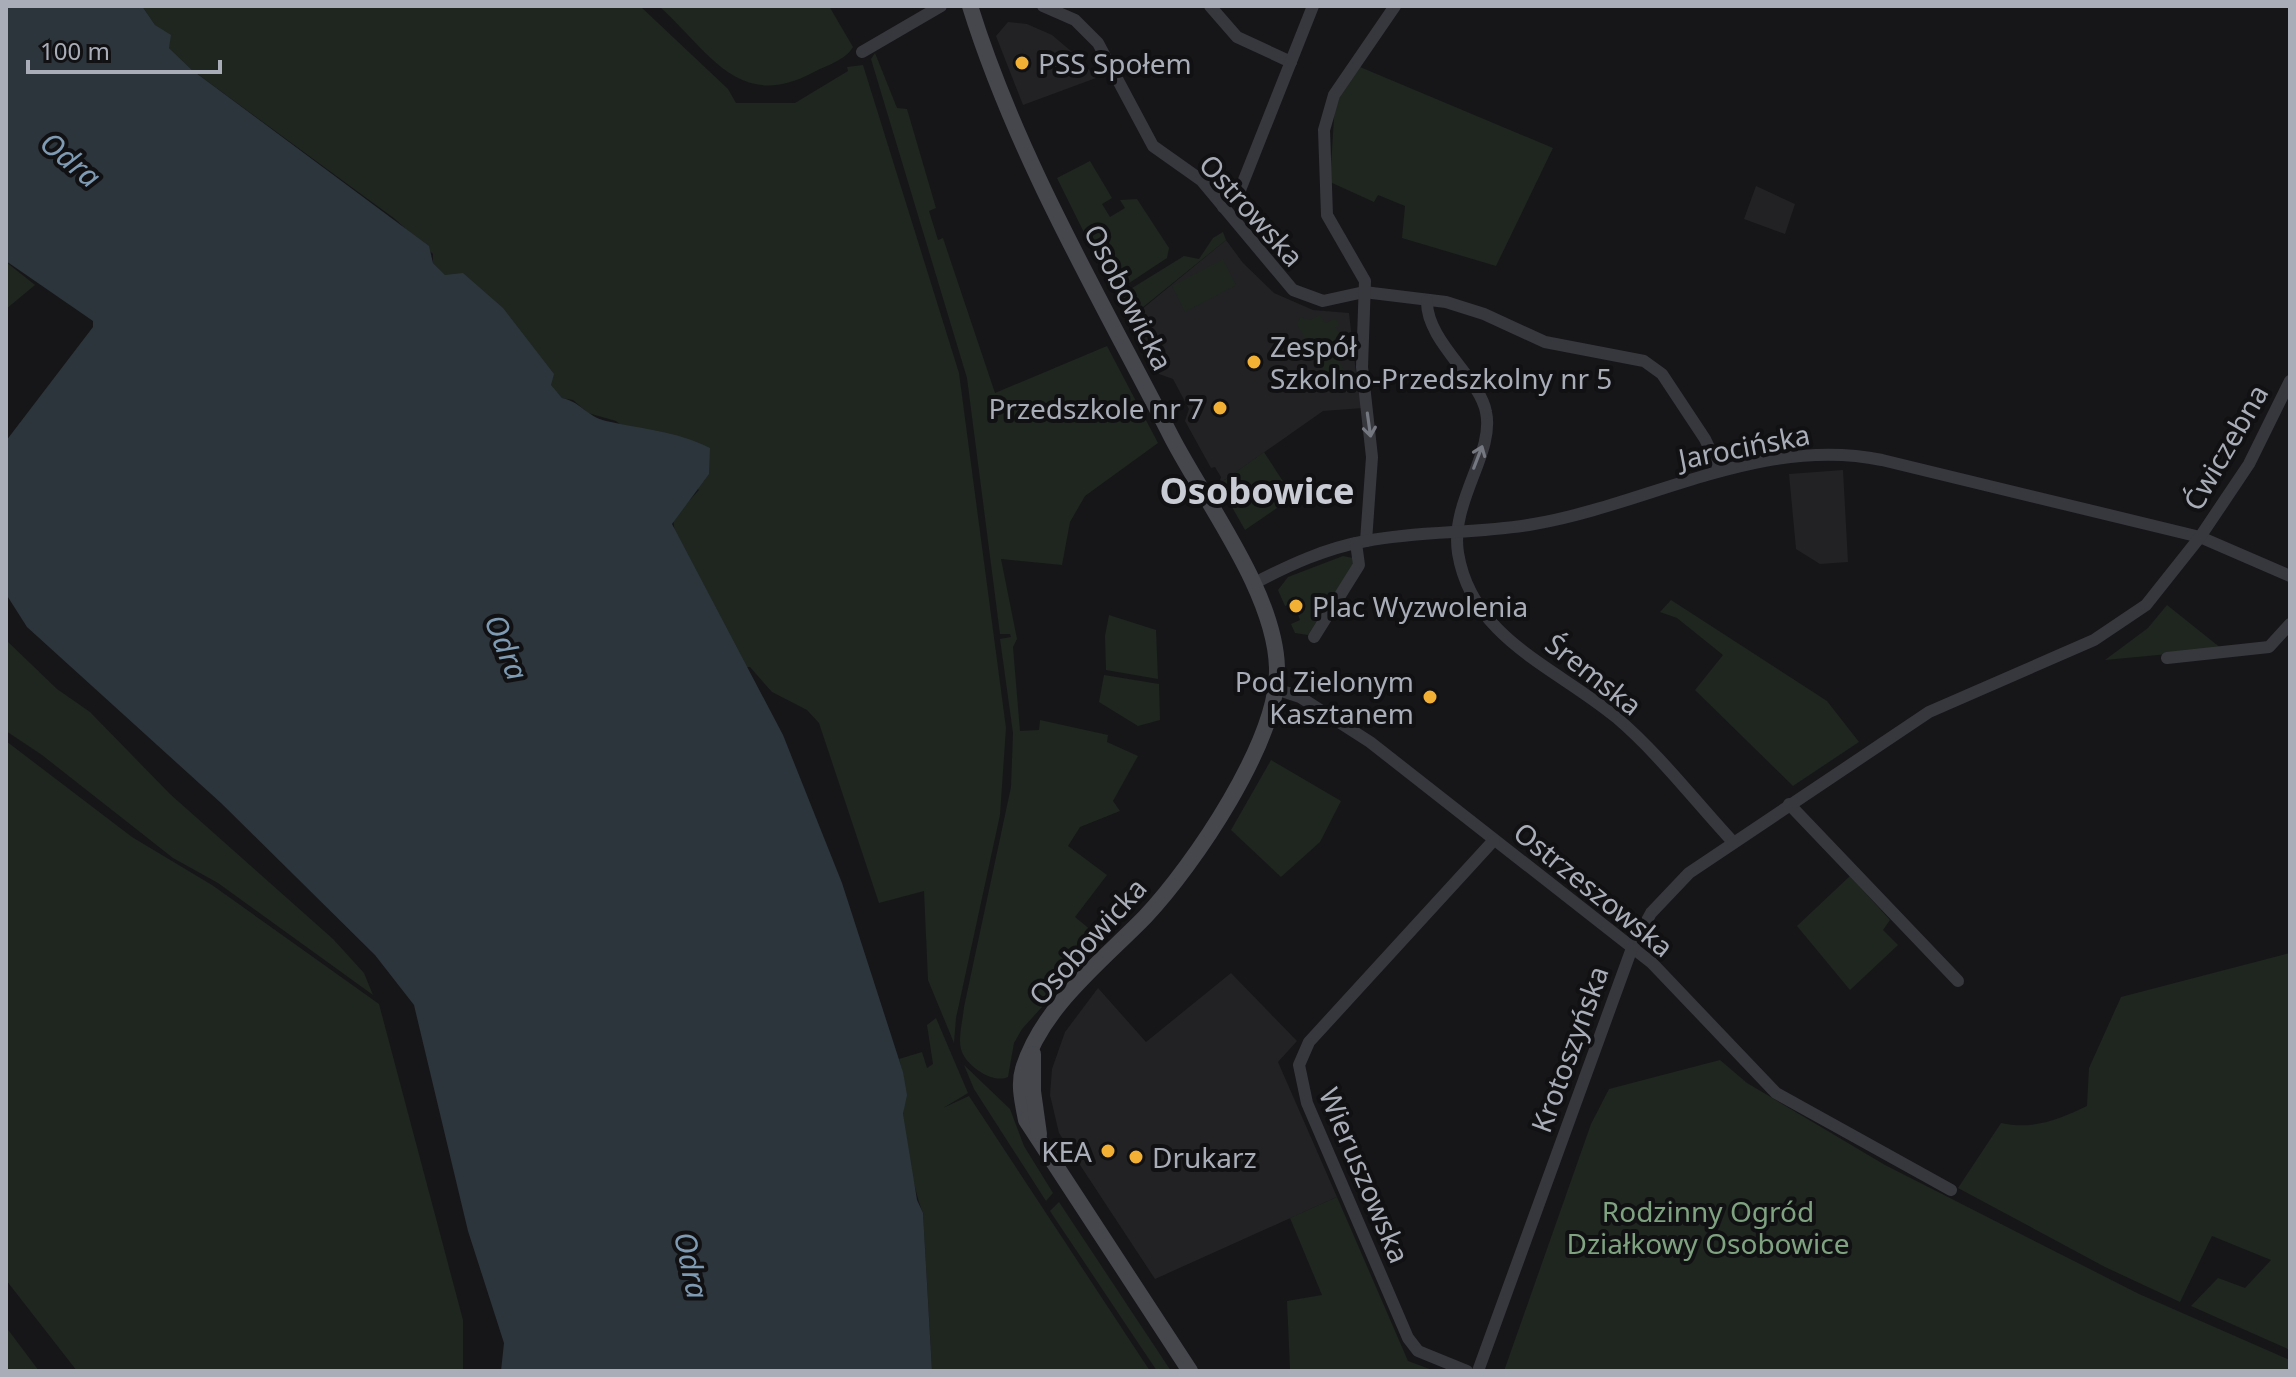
<svg xmlns="http://www.w3.org/2000/svg" width="2296" height="1377" font-family="'Noto Sans',sans-serif">
<rect width="100%" height="100%" fill="#161618"/>
<g fill="#222225">
<path d="M 1008,22 L 1027,24 L 1052,35 L 1078,57 L 1096,78 L 1023,105 L 996,36 Z"/>
<path d="M 1756,186 L 1795,204 L 1785,234 L 1744,219 Z"/>
<path d="M 1226,240 L 1243,263 L 1274,293 L 1313,310 L 1349,313 L 1358,390 L 1363,408 L 1323,411 L 1219,484 L 1221,477 L 1215,467 L 1211,468 L 1185,421 L 1189,409 L 1173,379 L 1159,374 L 1130,319 Z"/>
<path d="M 1843,470 L 1848,562 L 1820,564 L 1796,549 L 1789,474 Z"/>
<path d="M 1231,973 L 1297,1041 L 1278,1062 L 1337,1197 L 1155,1279 L 1059,1133 L 1050,1095 L 1052,1069 L 1065,1032 L 1098,988 L 1146,1042 Z"/>
</g>
<g fill="#1e261f">
<path d="M 142,6 L 640,6 L 728,89 L 736,103 L 795,103 L 848,71 L 847,67 L 863,65 L 959,373 L 1006,728 L 1000,815 L 956,1018 L 954,1043 L 928,980 L 924,891 L 879,903 L 819,723 L 807,710 L 772,692 L 750,667 L 745,667 L 675,535 L 673,518 L 699,490 L 616,421 L 588,413 L 573,400 L 562,398 L 433,263 L 433,254 L 395,219 L 192,70 L 169,48 L 169,38 L 155,25 Z"/>
<path d="M 659,6 L 829,6 L 853,47 C 846,60 825,66 812,73 C 738,112 709,51 659,6 Z"/>
<path d="M 875,53 L 897,108 L 907,109 L 936,208 L 929,211 L 938,240 L 943,238 L 948,253 L 995,393 L 1107,346 L 1158,443 L 1085,496 L 1070,522 L 1062,565 L 1001,559 L 1017,639 L 1013,647 L 1020,731 L 1039,730 L 1040,720 L 1108,735 L 1107,742 L 1138,756 L 1113,801 L 1120,811 L 1080,827 L 1068,846 L 1107,875 L 1075,917 L 1103,940 L 1022,1029 L 1014,1043 L 1008,1077 C 993,1084 968,1067 962,1052 C 957,1040 963,1020 964,1007 L 1011,787 L 1013,733 L 1000,639 L 1011,637 L 1010,634 L 1000,634 L 967,378 L 871,59 Z"/>
<path d="M 1360,67 L 1553,148 L 1496,266 L 1402,238 L 1405,206 L 1378,195 L 1374,202 L 1330,182 L 1335,102 Z"/>
<path d="M 1090,161 L 1112,198 L 1102,204 L 1110,217 L 1125,208 L 1120,200 L 1137,199 L 1169,248 L 1167,258 L 1114,293 L 1057,178 Z"/>
<path d="M 1223,232 L 1226,240 L 1132,316 L 1116,298 L 1184,256 L 1199,259 L 1213,238 Z"/>
<path d="M 1223,259 L 1236,285 L 1185,312 L 1172,286 Z"/>
<path d="M 6,262 L 35,285 L 6,309 Z"/>
<path d="M 1320,315 L 1325,323 L 1336,318 L 1339,325 L 1335,327 L 1345,339 L 1338,347 L 1344,348 L 1348,356 L 1339,361 L 1351,380 L 1335,390 L 1297,325 L 1300,317 L 1310,320 Z"/>
<path d="M 1264,452 L 1293,497 L 1245,530 L 1219,484 Z"/>
<path d="M 1343,556 L 1353,558 L 1354,563 L 1308,635 L 1295,633 L 1291,624 L 1300,620 L 1294,603 L 1285,606 L 1278,590 L 1288,577 Z"/>
<path d="M 1671,600 L 1827,701 L 1859,742 L 1793,786 L 1695,690 L 1723,655 L 1677,618 L 1660,612 Z"/>
<path d="M 2167,605 L 2222,649 L 2105,660 L 2148,628 Z"/>
<path d="M 1109,615 L 1156,630 L 1158,679 L 1106,670 L 1105,636 Z"/>
<path d="M 6,640 L 57,689 L 90,712 L 170,794 L 333,939 L 364,973 L 373,995 L 218,883 L 173,858 L 42,755 L 6,731 Z"/>
<path d="M 1104,675 L 1159,684 L 1160,720 L 1138,726 L 1099,702 Z"/>
<path d="M 6,741 L 132,837 L 212,885 L 379,1004 L 463,1320 L 463,1371 L 77,1371 L 6,1280 Z"/>
<path d="M 1271,760 L 1341,801 L 1320,842 L 1281,877 L 1231,830 Z"/>
<path d="M 1850,876 L 1890,920 L 1883,930 L 1898,945 L 1850,990 L 1797,926 Z"/>
<path d="M 2290,953 L 2290,1350 L 2191,1306 L 2218,1278 L 2245,1288 L 2271,1260 L 2212,1236 L 2180,1302 L 2105,1267 L 1958,1188 L 2001,1123 C 2032,1130 2058,1120 2087,1106 L 2089,1068 L 2121,997 Z"/>
<path d="M 936,1018 L 968,1093 L 943,1108 L 969,1096 L 1150,1371 L 932,1371 L 923,1213 C 916,1197 901,1131 903,1114 C 906,1094 905,1079 899,1059 L 922,1052 L 927,1068 L 933,1064 L 927,1025 Z"/>
<path d="M 1720,1060 L 1747,1083 L 1885,1165 L 2139,1294 L 2290,1360 L 2290,1371 L 1504,1371 L 1591,1124 L 1609,1089 Z"/>
<path d="M 964,1065 L 1010,1109 L 1024,1146 L 1053,1193 L 1046,1201 L 974,1089 Z"/>
<path d="M 1337,1197 L 1408,1361 L 1435,1371 L 1290,1369 L 1287,1301 L 1322,1295 L 1290,1218 Z"/>
<path d="M 1059,1202 L 1171,1371 L 1157,1371 L 1050,1211 Z"/>
<path d="M 6,1327 L 39,1371 L 6,1371 Z"/>
</g>
<path fill="#2c353c" d="M 6,6 L 142,6 L 155,25 L 171,35 L 169,48 L 192,70 L 429,246 L 433,263 L 445,275 L 463,273 L 503,308 L 554,374 L 551,385 L 562,398 C 579,401 588,417 606,421 C 645,430 673,430 710,448 L 709,474 L 672,524 L 783,735 L 842,883 L 903,1072 L 907,1095 L 903,1114 L 917,1200 L 923,1213 L 932,1371 L 501,1371 L 504,1343 L 468,1231 L 414,1005 L 375,955 L 221,803 L 27,627 L 6,594 L 6,441 L 93,327 L 93,321 L 6,261 Z"/>
<g fill="none" stroke-linecap="round" stroke-linejoin="round">
<g stroke="#37383d" stroke-width="12">
<path d="M 1043,6 L 1075,20 L 1098,43 L 1153,146 L 1201,180 L 1293,290 L 1323,301 L 1364,292 L 1446,302 L 1484,314 L 1545,342 L 1644,361 L 1662,374 L 1705,439 L 1720,471"/>
<path d="M 1210,6 L 1237,37 L 1291,62"/>
<path d="M 862,52 L 941,6"/>
<path d="M 1223,207 L 1240,190 L 1313,6"/>
<path d="M 1427,301 C 1426,341 1480,378 1486,412 C 1495,453 1450,501 1458,553 C 1472,639 1556,667 1617,718 C 1659,754 1695,801 1733,842"/>
<path d="M 1366,541 L 1372,457 L 1362,367 L 1365,281 L 1327,215 L 1324,130 L 1334,95 L 1395,6"/>
<path d="M 1253,584 C 1289,565 1326,548 1366,541 C 1421,530 1479,534 1534,524 C 1650,504 1761,435 1882,460 L 2200,537 L 2290,576"/>
<path d="M 1314,637 L 1359,565 L 1356,543"/>
<path d="M 2167,658 L 2269,647 L 2290,624"/>
<path d="M 1276,689 L 1300,697 L 1370,742 L 1652,963 L 1776,1093 L 1951,1190"/>
<path d="M 1789,804 L 1958,981"/>
<path d="M 1467,1371 L 1418,1351 L 1408,1338 L 1307,1103 L 1299,1065 L 1309,1042 L 1494,840"/>
<path d="M 1478,1371 L 1632,948 L 1651,913 L 1689,873 L 1929,712 L 2094,640 L 2146,605 L 2200,537 L 2249,464 L 2290,381"/>
</g>
<g stroke="#45474d" stroke-width="16">
<path d="M 970,6 C 1017,157 1100,298 1172,438 C 1207,505 1275,593 1277,668 C 1279,740 1194,865 1145,917 C 1101,962 1042,1007 1023,1069 C 1018,1085 1023,1104 1026,1120 L 1190,1371"/>
<path d="M 1033,1054 L 1033,1091 L 1039,1134"/>
</g>
</g>
<defs><path id="oneway-shaft" d="M-6 0H5M1.5-3L5.5 0L1.5 3" fill="none" stroke-width="1.6" stroke-linecap="round" stroke-linejoin="round" transform="scale(2)"/></defs>
<g stroke="#757881">
<use href="#oneway-shaft" transform="translate(1369 425) rotate(82)"/>
<use href="#oneway-shaft" transform="translate(1478 457) rotate(-69)"/>
</g>
<g fill="#f2b134" stroke="#111113" stroke-width="3">
<circle cx="1022" cy="63" r="8"/>
<circle cx="1254" cy="362" r="8"/>
<circle cx="1220" cy="408" r="8"/>
<circle cx="1296" cy="606" r="8"/>
<circle cx="1430" cy="697" r="8"/>
<circle cx="1108" cy="1151" r="8"/>
<circle cx="1136" cy="1157" r="8"/>
</g>
<g text-anchor="middle" dominant-baseline="central" stroke-width="8" stroke-linejoin="round" paint-order="stroke">
<g font-size="28" fill="#a8adb8" stroke="#111113" text-anchor="start">
<text x="1038" y="63">PSS Społem</text>
<text x="1270" y="346">Zespół<tspan x="1270" dy="32">Szkolno-Przedszkolny nr 5</tspan></text>
<text x="1204" y="408" text-anchor="end">Przedszkole nr 7</text>
<text x="1312" y="606">Plac Wyzwolenia</text>
<text x="1414" y="681" text-anchor="end">Pod Zielonym<tspan x="1414" dy="32">Kasztanem</tspan></text>
<text x="1092" y="1151" text-anchor="end">KEA</text>
<text x="1152" y="1157">Drukarz</text>
</g>
<g font-size="28" fill="#a8adb8" stroke="#111113">
<text transform="translate(1252 210) rotate(48)">Ostrowska</text>
<text transform="translate(1129 297) rotate(63)">Osobowicka</text>
<text transform="translate(1744 446) rotate(-11)">Jarocińska</text>
<text transform="translate(2225 447) rotate(-60)">Ćwiczebna</text>
<text transform="translate(1594 674) rotate(38)">Śremska</text>
<text transform="translate(1594 889) rotate(39)">Ostrzeszowska</text>
<text transform="translate(1087 941) rotate(-48)">Osobowicka</text>
<text transform="translate(1569 1049) rotate(-70)">Krotoszyńska</text>
<text transform="translate(1365 1175) rotate(67)">Wieruszowska</text>
</g>
<g font-size="28" fill="#7fa381" stroke="#111113">
<text x="1708" y="1211">Rodzinny Ogród<tspan x="1708" dy="32">Działkowy Osobowice</tspan></text>
</g>
<g font-size="30" font-style="italic" fill="#7f9bb3" stroke="#111113">
<text transform="translate(71 159) rotate(40)">Odra</text>
<text transform="translate(507 647) rotate(68)">Odra</text>
<text transform="translate(692 1265) rotate(78)">Odra</text>
</g>
<g font-size="36" font-weight="bold" fill="#c9ccd4" stroke="#111113">
<text x="1257" y="490">Osobowice</text>
</g>
</g>
<rect width="2296" height="1377" fill="none" stroke="#a8adb8" stroke-width="16"/>
<path d="M28 60v12h192v-12" fill="none" stroke="#a8adb8" stroke-width="4"/>
<text x="40" y="60" font-size="24" fill="#a8adb8" stroke="#111113" stroke-width="6" paint-order="stroke">100 m</text>
</svg>
